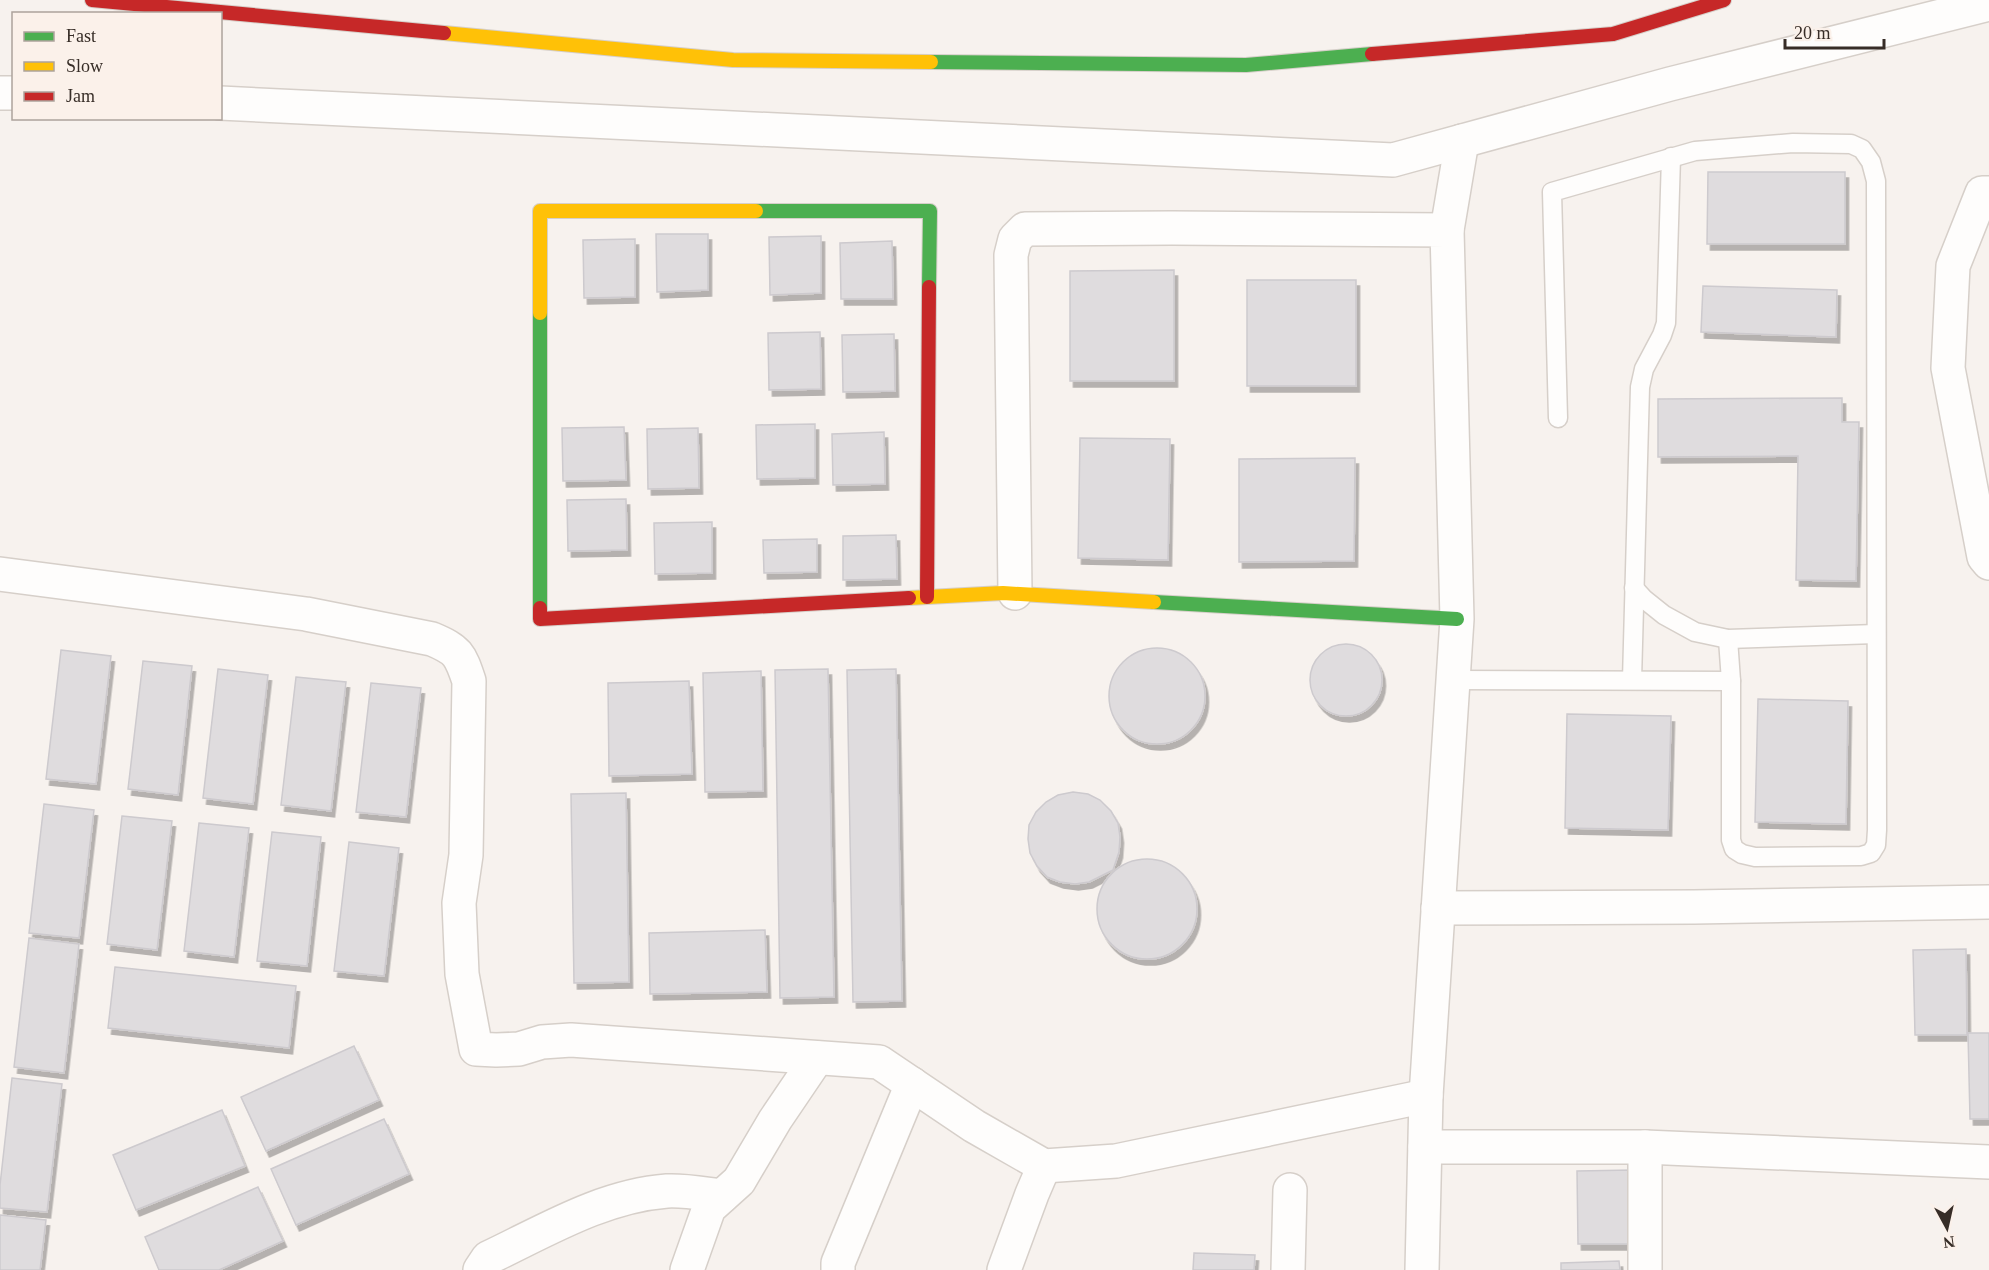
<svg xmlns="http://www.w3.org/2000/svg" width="1989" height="1270" font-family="'Times New Roman',serif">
<defs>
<filter id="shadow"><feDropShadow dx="3.5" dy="6" stdDeviation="0" flood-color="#0004"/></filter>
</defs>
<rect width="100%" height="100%" fill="#f7f2ee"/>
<g fill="#dfdcde" stroke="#cdcace" stroke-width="1.5" filter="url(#shadow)">
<path d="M 1708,172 L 1845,172 L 1845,244 L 1707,244 Z"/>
<path d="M 656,234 L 708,234 L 708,290 L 657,292 Z"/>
<path d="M 821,236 L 821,293 L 770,295 L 769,237 Z"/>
<path d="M 635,239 L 635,297 L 584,298 L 583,240 Z"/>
<path d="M 892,241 L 893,299 L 841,299 L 840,243 Z"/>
<path d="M 1174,270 L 1174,381 L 1070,381 L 1070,271 Z"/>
<rect x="1247" y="280" width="109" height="106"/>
<path d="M 1703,286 L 1837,290 L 1836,337 L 1701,332 Z"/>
<path d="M 820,332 L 821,389 L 769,390 L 768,333 Z"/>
<path d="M 894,334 L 895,391 L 843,392 L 842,335 Z"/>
<path d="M 1842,398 L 1842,422 L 1859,422 L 1856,581 L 1796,580 L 1798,456 L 1658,457 L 1658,399 Z"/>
<path d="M 815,424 L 815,478 L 757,479 L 756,425 Z"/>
<path d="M 624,427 L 626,480 L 563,481 L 562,428 Z"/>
<path d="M 698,428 L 699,488 L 648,489 L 647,429 Z"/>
<path d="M 884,432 L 885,484 L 833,485 L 832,434 Z"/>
<path d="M 1080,438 L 1170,439 L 1168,560 L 1078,558 Z"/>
<path d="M 1355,458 L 1354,561 L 1239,562 L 1239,459 Z"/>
<path d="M 626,499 L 627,550 L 568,551 L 567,500 Z"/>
<path d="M 712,522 L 712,573 L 655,574 L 654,523 Z"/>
<path d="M 896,535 L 897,579 L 843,580 L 843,536 Z"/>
<path d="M 817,539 L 817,572 L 764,573 L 763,540 Z"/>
<circle cx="1346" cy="680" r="36"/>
<circle cx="1157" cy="696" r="48"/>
<path d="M 61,650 L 111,656 L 96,784 L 46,779 Z"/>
<path d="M 143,661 L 192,666 L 178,795 L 128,789 Z"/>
<path d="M 218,669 L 268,675 L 253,804 L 203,798 Z"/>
<path d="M 828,669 L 834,997 L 780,998 L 775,670 Z"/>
<path d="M 896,669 L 902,1001 L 853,1002 L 847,670 Z"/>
<path d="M 761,671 L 763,791 L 705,792 L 703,673 Z"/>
<path d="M 296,677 L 346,682 L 331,811 L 281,805 Z"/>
<path d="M 689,681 L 692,774 L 609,776 L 608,683 Z"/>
<path d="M 371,683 L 421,688 L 406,817 L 356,812 Z"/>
<path d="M 1758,699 L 1848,701 L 1846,824 L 1755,822 Z"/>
<path d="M 1567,714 L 1671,716 L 1668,830 L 1565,828 Z"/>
<path d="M 1073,792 L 1088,794 L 1100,800 L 1111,811 L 1118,823 L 1120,837 L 1119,852 L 1113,870 L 1089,882 L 1075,884 L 1060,882 L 1047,877 L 1037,866 L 1030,853 L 1028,839 L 1029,825 L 1036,812 L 1046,802 L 1058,795 Z"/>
<path d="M 626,793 L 629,982 L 574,983 L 571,794 Z"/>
<path d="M 44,804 L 94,810 L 79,938 L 29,933 Z"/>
<path d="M 122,816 L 172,821 L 157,950 L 107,944 Z"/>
<path d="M 199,823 L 249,828 L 234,957 L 184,951 Z"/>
<path d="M 272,832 L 321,837 L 307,966 L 257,961 Z"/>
<path d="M 349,842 L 399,848 L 384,976 L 334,971 Z"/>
<circle cx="1147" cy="909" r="50"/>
<path d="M 765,930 L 767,992 L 650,994 L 649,933 Z"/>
<path d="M 29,938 L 79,944 L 64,1073 L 14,1067 Z"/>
<path d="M 1966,949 L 1967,1035 L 1915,1035 L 1913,950 Z"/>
<path d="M 115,967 L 296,986 L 289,1048 L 108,1028 Z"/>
<path d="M 1968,1033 L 1989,1033 L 1989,1119 L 1970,1119 Z"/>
<path d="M 354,1046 L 379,1100 L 266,1151 L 241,1097 Z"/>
<path d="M 12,1078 L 62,1084 L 47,1212 L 0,1208 L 0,1185 Z"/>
<path d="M 222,1110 L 245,1166 L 136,1210 L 113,1155 Z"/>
<path d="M 384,1119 L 409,1174 L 296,1225 L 271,1169 Z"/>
<path d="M 1632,1170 L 1633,1244 L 1578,1244 L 1577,1171 Z"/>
<path d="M 258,1187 L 283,1241 L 219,1270 L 159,1270 L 145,1237 Z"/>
<path d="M 0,1215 L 46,1220 L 40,1270 L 0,1270 Z"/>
<path d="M 1194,1253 L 1255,1255 L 1254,1270 L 1193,1270 Z"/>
<path d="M 1619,1261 L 1620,1270 L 1561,1270 L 1561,1263 Z"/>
</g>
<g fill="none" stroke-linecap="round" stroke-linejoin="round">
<defs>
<g id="lane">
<path d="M 1558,418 L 1552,192 L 1695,151 L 1793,143 L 1851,144 L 1862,149 L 1871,162 L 1876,181 L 1877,830 L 1876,845 L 1871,853 L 1861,856 L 1755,857 L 1742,854 L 1734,849 L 1731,840 L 1731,681 L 1728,639"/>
<path d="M 1634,588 L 1644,599 L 1664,615 L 1695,632 L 1728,639 L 1876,634"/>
<path d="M 1453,680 L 1731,681"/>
<path d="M 1632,680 L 1640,387 L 1644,369 L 1662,335 L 1666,323 L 1671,157"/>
</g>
<g id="street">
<path d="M 0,93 L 14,93"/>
<path d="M 220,103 L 1393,160 L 1670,84 L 1989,4"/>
<path d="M 1989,193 L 1982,193 L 1953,266 L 1948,368 L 1984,557 L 1989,563"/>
<path d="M 1447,230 L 1462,141"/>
<path d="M 0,574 L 306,614 L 432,639 C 458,650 460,654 469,681 L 466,855 L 459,903 L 462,974 L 476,1049 L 496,1050 L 519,1049 L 542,1042 L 571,1040 L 879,1062 L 974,1126 L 1044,1166 L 1116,1161 L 1426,1096"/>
<path d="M 1015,593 L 1011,255 L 1015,239 L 1025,229 L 1172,228 L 1447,230 L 1457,619 L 1426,1096 L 1422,1270"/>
<path d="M 1438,908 L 1694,907 L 1989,902"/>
<path d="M 1425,1147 L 1645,1147 L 1989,1162"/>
<path d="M 1645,1147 L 1645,1270"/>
<path d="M 480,1270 L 488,1258 C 545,1231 602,1196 667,1191 C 685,1190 705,1194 722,1196"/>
<path d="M 687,1270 L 709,1208 L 739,1181 L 775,1120 L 817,1058"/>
<path d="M 838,1270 L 838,1263 L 912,1084"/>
<path d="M 1004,1270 L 1032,1194 L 1044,1166"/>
<path d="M 1288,1270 L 1290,1190"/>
</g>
<g id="fast">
<path d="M 931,62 L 1246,65 L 1372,54"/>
<path d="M 756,211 L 930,211 L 929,287"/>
<path d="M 540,313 L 540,608"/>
<path d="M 1154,602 L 1457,619"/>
</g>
<g id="slow">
<path d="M 444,33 L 733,60 L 931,62"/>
<path d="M 540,313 L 540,211 L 756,211"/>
<path d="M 909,598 L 1003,593 L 1154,602"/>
</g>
<g id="jam">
<path d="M 92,0 L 444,33"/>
<path d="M 1372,54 L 1613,34 L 1724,0"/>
<path d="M 927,597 L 929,287"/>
<path d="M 540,608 L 540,619 L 909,598"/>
</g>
</defs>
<use href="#lane" stroke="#d6cfc9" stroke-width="21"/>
<use href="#street" stroke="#d6cfc9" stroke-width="36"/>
<use href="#fast" stroke="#d6cfc9" stroke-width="16"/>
<use href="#slow" stroke="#d6cfc9" stroke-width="16"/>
<use href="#jam" stroke="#d6cfc9" stroke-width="16"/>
<use href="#lane" stroke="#fefdfc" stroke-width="18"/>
<use href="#street" stroke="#fefdfc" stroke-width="33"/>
<use href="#fast" stroke="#4caf50" stroke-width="14"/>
<use href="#slow" stroke="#ffc107" stroke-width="14"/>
<use href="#jam" stroke="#c62828" stroke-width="14"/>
</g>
<rect x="12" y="12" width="210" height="108" fill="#fbf1ea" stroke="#ada39c" stroke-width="1.5"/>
<rect x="24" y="32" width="30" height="9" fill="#4caf50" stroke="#ada39c" stroke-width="1.5"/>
<text x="66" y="42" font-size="18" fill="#372d27">Fast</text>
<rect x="24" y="62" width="30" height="9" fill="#ffc107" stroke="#ada39c" stroke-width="1.5"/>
<text x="66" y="72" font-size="18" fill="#372d27">Slow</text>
<rect x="24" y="92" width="30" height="9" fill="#c62828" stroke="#ada39c" stroke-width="1.5"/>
<text x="66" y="102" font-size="18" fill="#372d27">Jam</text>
<g transform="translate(1947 1228) rotate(172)" stroke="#fbf1ea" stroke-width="4.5" paint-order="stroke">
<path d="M0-4.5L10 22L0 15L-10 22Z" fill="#372d27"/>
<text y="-9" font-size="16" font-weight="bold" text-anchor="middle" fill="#372d27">N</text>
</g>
<path d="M1785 39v9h99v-9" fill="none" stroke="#372d27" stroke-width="3"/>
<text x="1794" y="39" font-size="18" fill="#372d27" stroke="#fbf1ea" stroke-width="4.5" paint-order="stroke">20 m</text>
</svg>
